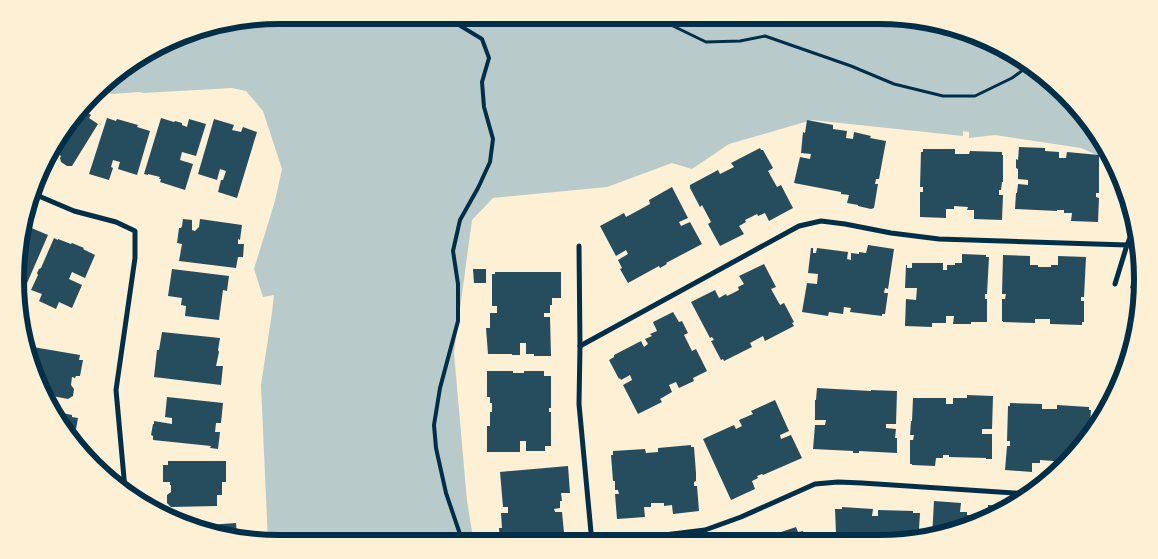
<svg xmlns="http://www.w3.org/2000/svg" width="1158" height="559" font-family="Inter,sans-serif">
<rect width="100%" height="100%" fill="#fdf0d5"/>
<path fill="#b9caca" d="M 280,15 L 879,15 L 980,35 L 1066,93 L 1111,161 L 1081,148 L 995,135 L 969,138 L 969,132 L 963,131 L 963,136 L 812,120 L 729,144 L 692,169 L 672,163 L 607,187 L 493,198 L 472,220 L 454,353 L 467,501 L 474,543 L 279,544 L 268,542 L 261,385 L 272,313 L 274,295 L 263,297 L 254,269 L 275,201 L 282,169 L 263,111 L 246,91 L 232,88 L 143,93 L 139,92 L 112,94 L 100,89 L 118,70 L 194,29 Z"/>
<g fill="#264d5e">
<path d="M 82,109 L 91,115 L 89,118 L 98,124 L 72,166 L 67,166 L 61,162 L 60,158 L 61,156 L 55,152 L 53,156 L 50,155 L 59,133 Z"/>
<path d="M 107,118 L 116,121 L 117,119 L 138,125 L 137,127 L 150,131 L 137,175 L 118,169 L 120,162 L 113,160 L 111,167 L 113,168 L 109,180 L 89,174 Z"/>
<path d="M 161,118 L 174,122 L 175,121 L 182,123 L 182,125 L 187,127 L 189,119 L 206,124 L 196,156 L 182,152 L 180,160 L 193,164 L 185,190 L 160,182 L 161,179 L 159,179 L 160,177 L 148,174 L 148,175 L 144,174 Z"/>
<path d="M 214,119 L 234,125 L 232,130 L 241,132 L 243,127 L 257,132 L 237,198 L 218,192 L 221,180 L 223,180 L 226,171 L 220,169 L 217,180 L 198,174 Z"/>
<path d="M 807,120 L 833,125 L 833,129 L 847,131 L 846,138 L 853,139 L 854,132 L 871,136 L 870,138 L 886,141 L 879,179 L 876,179 L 875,184 L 878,184 L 874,208 L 871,209 L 858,206 L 858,205 L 847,203 L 849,195 L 841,194 L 841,192 L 794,183 L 800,157 L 810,159 L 811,154 L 801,153 L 803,132 L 805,133 Z"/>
<path d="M 1019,147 L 1045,148 L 1045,151 L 1059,152 L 1059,158 L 1066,158 L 1067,152 L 1099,155 L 1099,193 L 1096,193 L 1096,197 L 1099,198 L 1098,222 L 1071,221 L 1072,213 L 1064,213 L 1064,210 L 1057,210 L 1057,211 L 1015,209 L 1016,193 L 1017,193 L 1018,184 L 1028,185 L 1028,180 L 1018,179 L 1018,169 L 1016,168 L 1016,159 L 1018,160 Z"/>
<path d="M 760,148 L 761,150 L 763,150 L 773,168 L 768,171 L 777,187 L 781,185 L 793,208 L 769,221 L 765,213 L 758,216 L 757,214 L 745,220 L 746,222 L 739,226 L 744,234 L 720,246 L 708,224 L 711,222 L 702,205 L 700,207 L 690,188 L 690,185 L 718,170 L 720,174 L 734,167 L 731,163 Z"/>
<path d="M 923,149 L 955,149 L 955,154 L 969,154 L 970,151 L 1002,152 L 1002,155 L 1003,155 L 1003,182 L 1002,182 L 1001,190 L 999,190 L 999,195 L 1003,195 L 1002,220 L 974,219 L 974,210 L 967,210 L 968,207 L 954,206 L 954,209 L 946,209 L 946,218 L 920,217 L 920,192 L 923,192 L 923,187 L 920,187 L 921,152 L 923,152 Z"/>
<path d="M 672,187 L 688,218 L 679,222 L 681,226 L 690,222 L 702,244 L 666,263 L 667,264 L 660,268 L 659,266 L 628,283 L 620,269 L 622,268 L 618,260 L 628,254 L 626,250 L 616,256 L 600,226 L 624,213 L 626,217 L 650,204 L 649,200 Z"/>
<path d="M 183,219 L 192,220 L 192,230 L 195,231 L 199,227 L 200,219 L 242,225 L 240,240 L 238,239 L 238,244 L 244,244 L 243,257 L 238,257 L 236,268 L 179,261 L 182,244 L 177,243 L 179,228 L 181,228 L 182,226 Z"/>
<path d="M 29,227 L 48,235 L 21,297 L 18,295 L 20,245 L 21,246 Z"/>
<path d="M 54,238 L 58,240 L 58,239 L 71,244 L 72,243 L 84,248 L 83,249 L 95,255 L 85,278 L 72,272 L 69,279 L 82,285 L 72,308 L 59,302 L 56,309 L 39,301 L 42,294 L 31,290 L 38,275 L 37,273 L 39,269 L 41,268 Z"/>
<path d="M 868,245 L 894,249 L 888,289 L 885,288 L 884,293 L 888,293 L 885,314 L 882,314 L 882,316 L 850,312 L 851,308 L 844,307 L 843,314 L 829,312 L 828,316 L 802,312 L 807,283 L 817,284 L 818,274 L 808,273 L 811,248 L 813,248 L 813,253 L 816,253 L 817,248 L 848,252 L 847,259 L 851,260 L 851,253 L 859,254 L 859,252 L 866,253 Z"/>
<path d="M 962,254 L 986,255 L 986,257 L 989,257 L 987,294 L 985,294 L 985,299 L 987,299 L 987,322 L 971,322 L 971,324 L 953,324 L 954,316 L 946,316 L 946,323 L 932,323 L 932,327 L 905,326 L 906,299 L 916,300 L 917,288 L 905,288 L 906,265 L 907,265 L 907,268 L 912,268 L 912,263 L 943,263 L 943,270 L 947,270 L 947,265 L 955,265 L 955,263 L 962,263 Z"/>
<path d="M 1003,255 L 1030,256 L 1030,265 L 1038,265 L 1038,267 L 1051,267 L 1051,265 L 1058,265 L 1058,256 L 1086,257 L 1084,297 L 1081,297 L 1081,301 L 1084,301 L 1084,322 L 1082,322 L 1082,325 L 1050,324 L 1050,319 L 1035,319 L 1035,323 L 1003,322 L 1003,321 L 1002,321 L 1002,299 L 1005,299 L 1006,294 L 1002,294 Z"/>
<path d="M 1137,262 L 1140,263 L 1143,280 L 1141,291 L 1130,288 Z"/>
<path d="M 764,264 L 776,287 L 771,289 L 780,305 L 784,303 L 794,322 L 792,323 L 794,326 L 765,341 L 763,336 L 750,343 L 752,347 L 724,361 L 723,359 L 721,360 L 711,341 L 714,340 L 712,337 L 710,338 L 691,302 L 715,290 L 719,298 L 726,294 L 727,296 L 739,290 L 738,287 L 744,284 L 739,276 Z"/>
<path d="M 172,269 L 229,276 L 227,291 L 223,290 L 219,320 L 185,316 L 186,306 L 181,305 L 182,298 L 168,296 Z"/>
<path d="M 473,269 L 486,269 L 486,283 L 474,283 Z"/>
<path d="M 495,272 L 561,272 L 561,298 L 552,298 L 552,305 L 550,305 L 550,313 L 544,313 L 544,317 L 550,317 L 551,356 L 534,356 L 534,354 L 526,354 L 526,343 L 520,343 L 520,355 L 512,355 L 512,354 L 488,354 L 486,328 L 490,328 L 490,313 L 497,313 L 497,306 L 492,306 L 492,274 L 495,274 Z"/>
<path d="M 673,312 L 679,322 L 682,321 L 688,333 L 684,335 L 692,351 L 696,349 L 707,371 L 693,378 L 694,381 L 679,388 L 676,382 L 669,385 L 672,392 L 660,399 L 662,402 L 638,414 L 623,385 L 632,380 L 630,375 L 621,380 L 620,378 L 619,379 L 609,360 L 614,357 L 614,355 L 641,341 L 644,347 L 648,344 L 645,339 L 652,336 L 650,334 L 657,331 L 653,322 Z"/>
<path d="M 162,332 L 220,338 L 218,350 L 219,352 L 216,366 L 223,366 L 221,385 L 154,377 L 157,350 L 159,350 Z"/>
<path d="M 27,346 L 80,355 L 79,360 L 83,360 L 80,376 L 76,376 L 75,378 L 72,377 L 71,385 L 74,389 L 73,396 L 68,399 L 42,394 Z"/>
<path d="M 487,371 L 513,371 L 513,373 L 524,373 L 524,371 L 544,371 L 544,376 L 551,376 L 551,408 L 549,408 L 549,412 L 551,412 L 551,446 L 545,446 L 545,451 L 526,451 L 526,441 L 520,441 L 520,452 L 487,452 L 487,426 L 490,426 L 490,412 L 492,412 L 492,403 L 490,403 L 490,397 L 487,397 Z"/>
<path d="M 817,388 L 871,391 L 871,390 L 897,391 L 896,424 L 886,424 L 886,428 L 896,429 L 895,438 L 897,438 L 897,453 L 859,451 L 859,453 L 853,453 L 853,451 L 813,449 L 815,425 L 825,425 L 826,420 L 815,420 L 815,400 L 816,400 Z"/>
<path d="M 967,395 L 993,396 L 992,429 L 982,429 L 982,434 L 992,434 L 992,459 L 986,459 L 986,458 L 949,457 L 949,455 L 943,455 L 943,458 L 936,458 L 935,466 L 912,465 L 912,464 L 910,464 L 910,440 L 913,440 L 914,435 L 910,435 L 911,421 L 912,421 L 913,398 L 946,398 L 946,404 L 953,404 L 953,398 L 967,398 Z"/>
<path d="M 167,397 L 223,403 L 221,423 L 216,423 L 215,432 L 220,432 L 218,449 L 210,448 L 211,446 L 153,440 L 153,436 L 151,435 L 153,424 L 154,424 L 154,421 L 172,424 L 172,418 L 165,417 Z"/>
<path d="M 775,400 L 789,431 L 780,435 L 781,439 L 791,435 L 802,458 L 763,475 L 762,474 L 757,476 L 758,478 L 752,481 L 755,489 L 731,500 L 703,439 L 734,425 L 736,429 L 742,426 L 739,420 L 753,414 L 751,411 Z"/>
<path d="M 1010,403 L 1042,404 L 1042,409 L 1057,409 L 1057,405 L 1089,407 L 1089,410 L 1091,410 L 1089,439 L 1061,468 L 1061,464 L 1054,464 L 1054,461 L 1040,460 L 1040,463 L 1032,463 L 1032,472 L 1005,470 L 1007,446 L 1010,446 L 1010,441 L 1007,441 L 1008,406 L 1010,406 Z"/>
<path d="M 53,411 L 72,415 L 72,417 L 78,418 L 75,435 L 79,436 L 77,445 Z"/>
<path d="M 691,445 L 691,447 L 694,447 L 696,473 L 696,481 L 694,482 L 694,486 L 697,486 L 699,511 L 673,514 L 672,505 L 664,506 L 664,503 L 651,503 L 651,507 L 644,507 L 645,517 L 617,519 L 615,494 L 619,494 L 618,490 L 615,490 L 615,481 L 613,481 L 611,455 L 613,455 L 613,451 L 645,449 L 646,453 L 658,452 L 658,448 Z"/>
<path d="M 168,461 L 226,461 L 226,482 L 222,482 L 222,495 L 217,495 L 217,506 L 171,507 L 167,503 L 167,495 L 171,492 L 171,485 L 170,485 L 170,482 L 163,482 L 163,465 L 168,465 Z"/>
<path d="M 568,466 L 570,493 L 561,493 L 562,501 L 560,501 L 560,508 L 554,509 L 555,512 L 562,512 L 565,543 L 539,543 L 539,540 L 533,540 L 533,543 L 500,543 L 499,528 L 502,528 L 501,513 L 508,513 L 508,507 L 503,507 L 500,472 Z"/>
<path d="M 934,501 L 961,503 L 960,512 L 967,512 L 967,515 L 980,516 L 981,513 L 988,513 L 988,505 L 1011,506 L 980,524 L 932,537 Z"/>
<path d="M 842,507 L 873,509 L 872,516 L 878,516 L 878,510 L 913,511 L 913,513 L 920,513 L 919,529 L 917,529 L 916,537 L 906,536 L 906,542 L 835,542 L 835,539 L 846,540 L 846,534 L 836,533 L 835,509 L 842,509 Z"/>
<path d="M 236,523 L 237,536 L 193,527 L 193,526 Z"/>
<path d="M 796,527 L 798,532 L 803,531 L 807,542 L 768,542 L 766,537 Z"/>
<path d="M 745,533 L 748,541 L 755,539 L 756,541 L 763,539 L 764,542 L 720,542 Z"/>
</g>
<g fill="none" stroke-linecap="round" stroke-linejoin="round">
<path stroke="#003049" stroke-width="3" d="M 641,15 L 669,24 L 706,42 L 740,41 L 765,36 L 851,66 L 894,84 L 943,96 L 975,96 L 1012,78 L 1027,67"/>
<path stroke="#003049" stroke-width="4" d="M 439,15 L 449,19 L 482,39 L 489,58 L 482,82 L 484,107 L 493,139 L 490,162 L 478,188 L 460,220 L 453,251 L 458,284 L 458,321 L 440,388 L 434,425 L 436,448 L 446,493 L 463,543"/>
<g stroke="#003049" stroke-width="5">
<path d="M 34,194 L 74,211 L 116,222 L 135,231 L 135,258 L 116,390 L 125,489"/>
<path d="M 579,246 L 580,346 L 579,404 L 592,543"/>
<path d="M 1115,284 L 1127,245 L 1133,231"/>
<path d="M 580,346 L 799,226 L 821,221 L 845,224 L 891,233 L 939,239 L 1127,245"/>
<path d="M 599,543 L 705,530 L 741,517 L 815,484 L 838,482 L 862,483 L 1031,494"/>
</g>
</g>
<path d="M0 0H1158V559H0ZM279 24H879A255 255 0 0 1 1134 279V280A255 255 0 0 1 879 535H279A255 255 0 0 1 24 280V279A255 255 0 0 1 279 24Z" fill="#fdf0d5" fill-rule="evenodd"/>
<path fill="none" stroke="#003049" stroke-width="6" d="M279 24H879A255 255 0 0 1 1134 279V280A255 255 0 0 1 879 535H279A255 255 0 0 1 24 280V279A255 255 0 0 1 279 24Z"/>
</svg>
